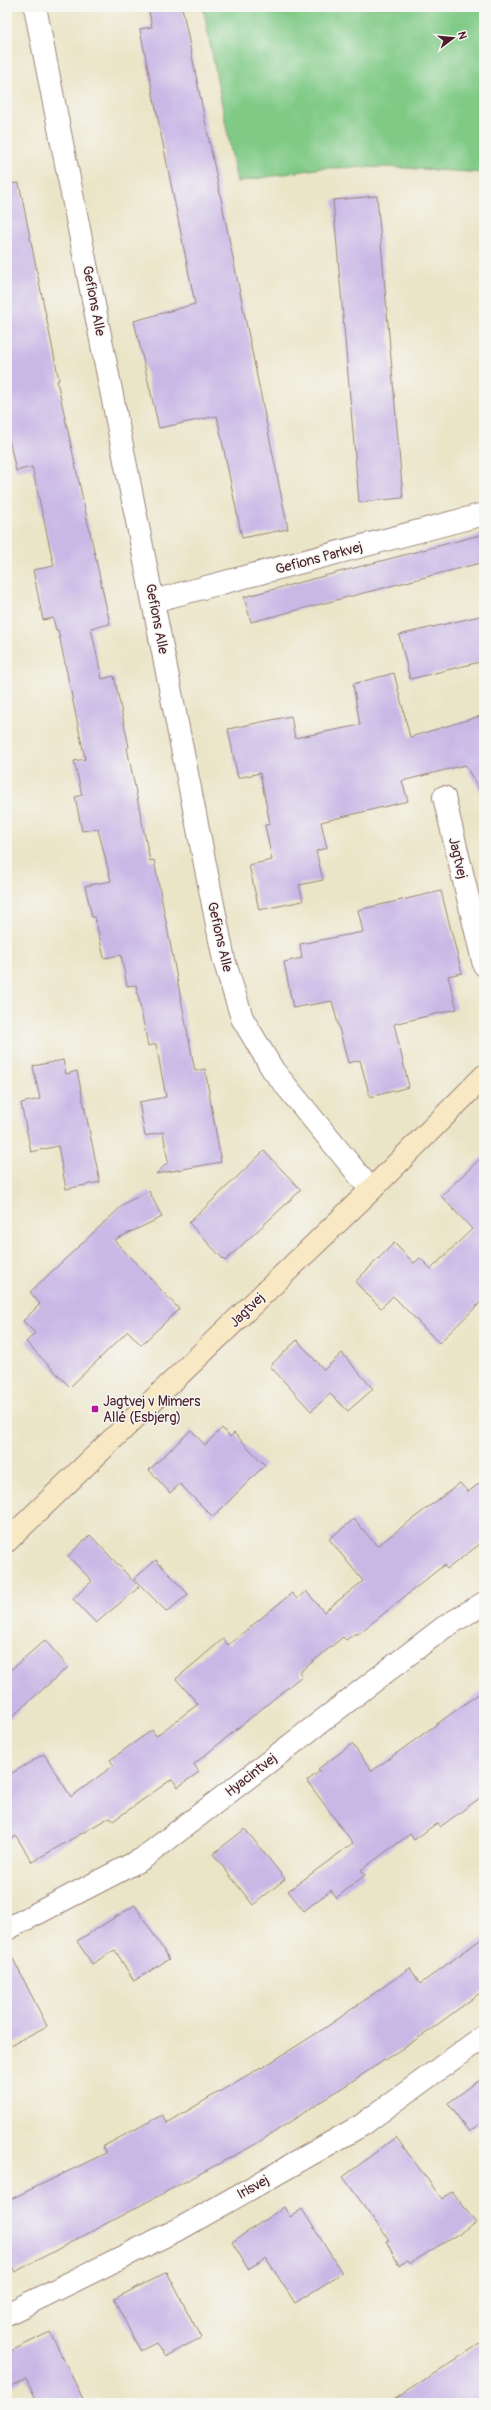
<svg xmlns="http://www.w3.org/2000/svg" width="491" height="2410" font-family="Pangolin,sans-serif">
<rect width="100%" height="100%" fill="#f6f6f2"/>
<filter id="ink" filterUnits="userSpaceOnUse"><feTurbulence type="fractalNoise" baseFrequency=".025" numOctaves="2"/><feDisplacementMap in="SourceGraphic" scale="8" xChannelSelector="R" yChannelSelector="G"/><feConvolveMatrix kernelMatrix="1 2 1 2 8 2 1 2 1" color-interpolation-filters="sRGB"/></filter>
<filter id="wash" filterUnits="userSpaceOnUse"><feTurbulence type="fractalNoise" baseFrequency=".012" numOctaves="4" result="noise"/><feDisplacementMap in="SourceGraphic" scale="16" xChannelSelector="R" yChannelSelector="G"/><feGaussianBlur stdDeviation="0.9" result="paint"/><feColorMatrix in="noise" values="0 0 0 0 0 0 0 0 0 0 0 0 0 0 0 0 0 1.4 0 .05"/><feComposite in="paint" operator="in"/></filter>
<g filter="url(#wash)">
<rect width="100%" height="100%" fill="#ebe5c8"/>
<path fill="#80ca86" stroke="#657458" d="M 203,7 L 484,7 L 484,173 L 389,167 L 321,168 L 237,182 Z"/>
<g id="blocks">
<g fill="#c9b8e6">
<path d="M 148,7 L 182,7 L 288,529 L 242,538 L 217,416 L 159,428 L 134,321 L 195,304 L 140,29 L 152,27 Z"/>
<path d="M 19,183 L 59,380 L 57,381 L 110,624 L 91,628 L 102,679 L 114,676 L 129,747 L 127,748 L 150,861 L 154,860 L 195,1071 L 205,1069 L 221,1162 L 156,1174 L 168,1162 L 163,1132 L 145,1136 L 139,1102 L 166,1097 L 156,1044 L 148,1046 L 136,985 L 127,986 L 121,955 L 104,958 L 95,917 L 92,917 L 85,886 L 111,881 L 98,829 L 82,831 L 75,797 L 82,795 L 74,761 L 85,759 L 58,630 L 56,630 L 53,618 L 43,620 L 33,570 L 54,566 L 32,467 L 16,471 L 7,430 L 7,184 Z"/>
<path d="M 377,196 L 403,498 L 359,502 L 333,200 Z"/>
<path d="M 484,534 L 484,562 L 251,622 L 244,597 Z"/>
<path d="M 484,615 L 484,661 L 410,679 L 399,635 Z"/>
<path d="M 394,673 L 410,737 L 484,715 L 484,798 L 465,765 L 402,781 L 408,801 L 321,822 L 327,848 L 316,851 L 323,880 L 299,885 L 303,901 L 259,910 L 249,865 L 272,860 L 265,825 L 270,824 L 260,773 L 238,778 L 228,729 L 291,716 L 295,738 L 360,725 L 353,684 Z"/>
<path d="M 441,891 L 462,973 L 448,976 L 457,1009 L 394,1024 L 409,1087 L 370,1097 L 360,1060 L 348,1063 L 332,1001 L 293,1008 L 284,962 L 302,958 L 300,944 L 363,932 L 358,910 Z"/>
<path d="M 63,1060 L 66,1074 L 77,1071 L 100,1182 L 66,1189 L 58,1146 L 31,1152 L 21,1103 L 40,1099 L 33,1066 Z"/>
<path d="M 264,1151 L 301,1190 L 225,1261 L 189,1223 Z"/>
<path d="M 484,1155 L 484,1299 L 439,1343 L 393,1296 L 381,1308 L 355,1282 L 394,1243 L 414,1263 L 420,1258 L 431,1269 L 472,1229 L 441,1196 Z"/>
<path d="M 149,1191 L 162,1217 L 114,1240 L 179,1309 L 141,1345 L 128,1331 L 70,1387 L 26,1342 L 35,1333 L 23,1321 L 40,1304 L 30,1292 L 125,1203 Z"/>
<path d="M 297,1340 L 324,1370 L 342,1353 L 373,1389 L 348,1411 L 330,1394 L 311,1411 L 270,1366 Z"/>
<path d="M 222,1428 L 230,1437 L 234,1433 L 265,1465 L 213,1517 L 180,1484 L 170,1493 L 149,1470 L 191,1430 L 205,1445 Z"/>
<path d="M 484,1480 L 484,1541 L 447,1569 L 444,1565 L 357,1635 L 356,1633 L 346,1640 L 343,1637 L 300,1672 L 302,1676 L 194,1764 L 199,1772 L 178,1787 L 172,1779 L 113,1821 L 110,1817 L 32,1862 L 16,1836 L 7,1841 L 7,1776 L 44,1754 L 71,1797 L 114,1765 L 110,1760 L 152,1730 L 156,1736 L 198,1704 L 176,1679 L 223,1639 L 228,1645 L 292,1593 L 297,1599 L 306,1591 L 324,1612 L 363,1581 L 329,1539 L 354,1519 L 377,1546 L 460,1483 L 468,1492 Z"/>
<path d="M 90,1535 L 139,1587 L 96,1623 L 73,1599 L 92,1581 L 68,1556 Z"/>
<path d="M 156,1560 L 188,1594 L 167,1612 L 134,1579 Z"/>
<path d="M 45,1640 L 68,1667 L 7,1721 L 7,1673 Z"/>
<path d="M 484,1690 L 484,1795 L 440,1827 L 437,1823 L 414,1840 L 410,1834 L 361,1870 L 365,1875 L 336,1898 L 331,1890 L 304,1911 L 288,1891 L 353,1843 L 307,1781 L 320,1771 L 318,1769 L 352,1744 L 372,1771 Z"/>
<path d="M 245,1829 L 285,1879 L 253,1905 L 213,1854 Z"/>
<path d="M 135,1905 L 169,1959 L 134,1981 L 115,1950 L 92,1964 L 77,1941 Z"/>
<path d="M 484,1937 L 484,1990 L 426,2033 L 256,2144 L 15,2272 L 7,2258 L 7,2201 L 106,2153 L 102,2147 L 162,2115 L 167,2123 L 261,2067 L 262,2068 L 328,2026 L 410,1968 L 420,1984 Z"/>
<path d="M 7,1947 L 47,2026 L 7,2047 Z"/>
<path d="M 484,2077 L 484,2120 L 469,2132 L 448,2103 Z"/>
<path d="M 396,2137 L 442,2199 L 452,2191 L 476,2223 L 409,2264 L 407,2261 L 399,2265 L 386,2241 L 389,2240 L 343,2177 Z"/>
<path d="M 284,2207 L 290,2217 L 302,2209 L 342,2273 L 295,2303 L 266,2258 L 248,2269 L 232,2242 Z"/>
<path d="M 167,2272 L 201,2338 L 165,2356 L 156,2343 L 140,2351 L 114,2299 Z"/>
<path d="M 50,2332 L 85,2403 L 38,2403 L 26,2378 L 7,2388 L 7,2353 Z"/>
<path d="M 484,2341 L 484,2403 L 389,2403 Z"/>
</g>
</g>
</g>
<g filter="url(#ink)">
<use href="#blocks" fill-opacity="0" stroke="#9a827a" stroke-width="1"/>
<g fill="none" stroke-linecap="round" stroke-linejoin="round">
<defs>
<g id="street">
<path d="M 35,7 L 224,960 L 242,1018 L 273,1070 L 371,1190"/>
<path d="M 153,601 L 484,514"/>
<path d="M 444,797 L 484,965"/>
<path d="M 7,1929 L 142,1859 L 443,1628 L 484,1603"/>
<path d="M 7,2314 L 183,2227 L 362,2125 L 484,2036"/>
</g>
<path id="secondary" d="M 7,1541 L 371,1190 L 484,1076"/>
</defs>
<use href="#street" stroke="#9a827a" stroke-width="24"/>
<use href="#secondary" stroke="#9a827a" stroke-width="24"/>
<use href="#street" stroke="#fff" stroke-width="22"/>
<use href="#secondary" stroke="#f8e8c3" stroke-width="22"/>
</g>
</g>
<rect fill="#b5179e" stroke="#f6f6f2" stroke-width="1.5" x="91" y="1405" width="8" height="8" rx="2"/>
<g text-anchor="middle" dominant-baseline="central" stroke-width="3" stroke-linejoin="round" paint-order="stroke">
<g font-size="14" fill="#4a1f2b" stroke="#f6f6f2">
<text transform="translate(94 301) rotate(79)">Gefions Alle</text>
<text transform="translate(319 558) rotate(-15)">Gefions Parkvej</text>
<text transform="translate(157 619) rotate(79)">Gefions Alle</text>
<text transform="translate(458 858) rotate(77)">Jagtvej</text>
<text transform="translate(220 937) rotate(77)">Gefions Alle</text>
<text transform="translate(247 1310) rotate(-44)">Jagtvej</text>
<text transform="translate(251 1775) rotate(-38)">Hyacintvej</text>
<text transform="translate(253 2187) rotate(-29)">Irisvej</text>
</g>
<g font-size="14" fill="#4a1f2b" stroke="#f6f6f2" text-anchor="start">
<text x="103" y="1401">Jagtvej v Mimers<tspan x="103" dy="16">Allé (Esbjerg)</tspan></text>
</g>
</g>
<rect width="491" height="2410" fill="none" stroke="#f6f6f2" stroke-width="24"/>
<g transform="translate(453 38) rotate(74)" stroke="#f6f6f2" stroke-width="3" paint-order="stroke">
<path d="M0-3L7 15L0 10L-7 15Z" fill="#4a1f2b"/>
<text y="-6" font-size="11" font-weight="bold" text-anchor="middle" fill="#4a1f2b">N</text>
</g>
</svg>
